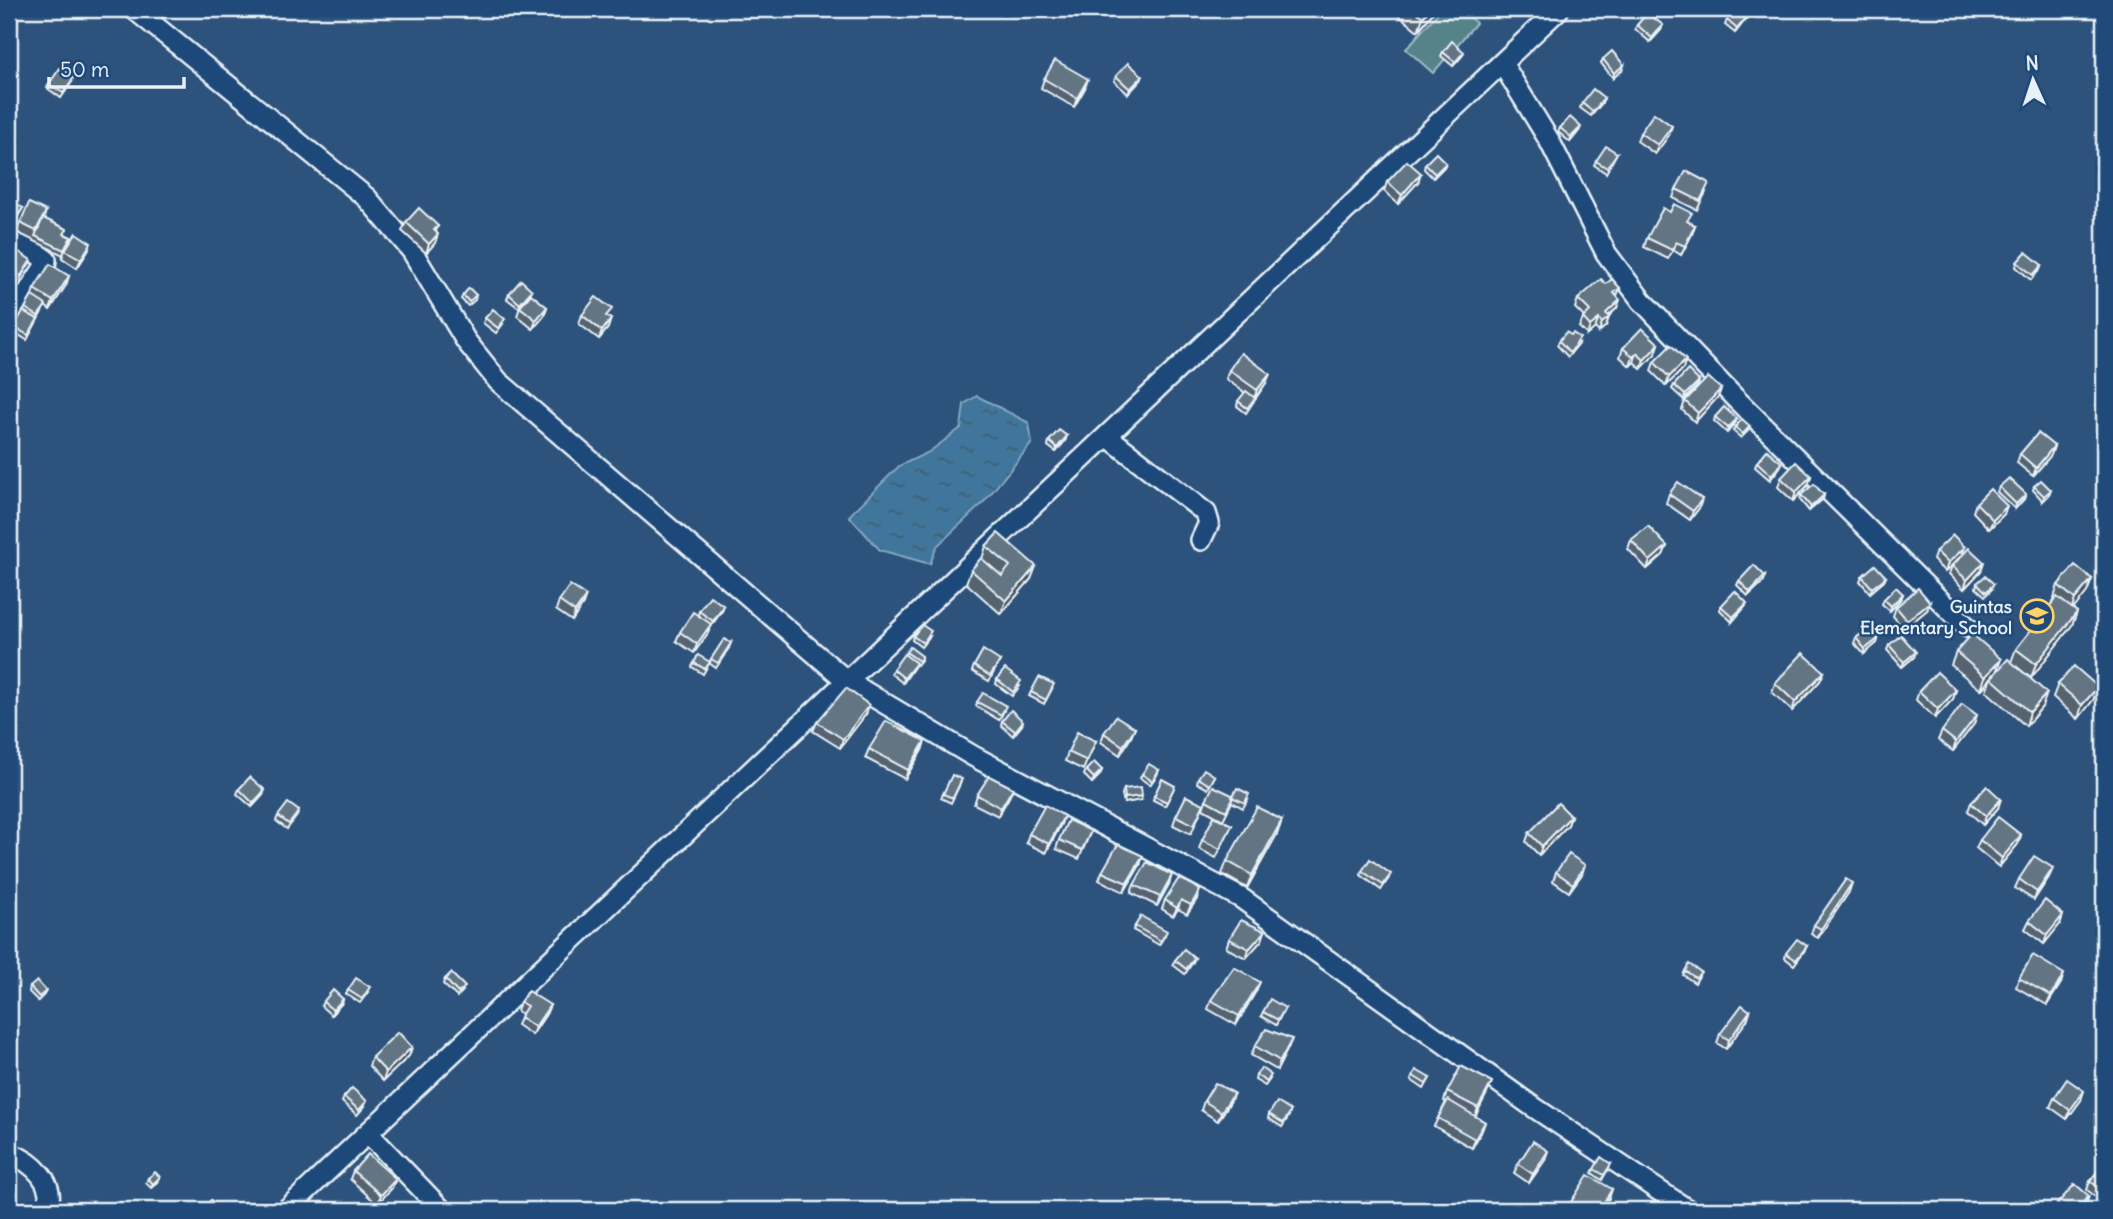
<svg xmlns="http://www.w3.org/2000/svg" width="2113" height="1219" font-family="Delius,sans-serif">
<defs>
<pattern id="water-ripples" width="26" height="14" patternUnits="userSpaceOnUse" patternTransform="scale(1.75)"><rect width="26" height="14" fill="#3f769b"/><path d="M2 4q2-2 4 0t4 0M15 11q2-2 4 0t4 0" fill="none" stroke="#425f72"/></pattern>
</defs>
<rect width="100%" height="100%" fill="#2d527c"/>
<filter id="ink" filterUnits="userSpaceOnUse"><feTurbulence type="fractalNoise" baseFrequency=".0143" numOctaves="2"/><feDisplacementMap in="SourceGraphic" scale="14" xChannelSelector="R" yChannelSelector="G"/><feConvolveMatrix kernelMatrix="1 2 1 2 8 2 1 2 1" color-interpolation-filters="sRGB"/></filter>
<g filter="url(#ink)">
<path fill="#56828a" stroke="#9fbac1" stroke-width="2" d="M 1441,9 L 1460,9 L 1476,23 L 1433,73 L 1406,49 Z"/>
<path fill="url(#water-ripples)" stroke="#83a7c0" stroke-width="2" d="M 977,396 L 1029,423 L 1032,443 L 983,503 L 937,546 L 930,564 L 880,550 L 849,516 L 899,466 L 929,452 L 961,428 L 964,404 Z"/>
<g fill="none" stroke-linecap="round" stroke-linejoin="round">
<defs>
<g id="minor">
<path d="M 134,9 L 367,198 L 412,251 L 466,341 L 498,381 L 847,681 L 973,756 L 1241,898 L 1529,1104 L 1688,1210"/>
<path d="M 1502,63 L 1549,140 L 1606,253 L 1642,301 L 1735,398 L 1967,627"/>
<path d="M 9,233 L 46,260 L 45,266 L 9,321"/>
<path d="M 1107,436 L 1206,513 L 1209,523 L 1201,540"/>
<path d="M 368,1133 L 441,1209"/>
<path d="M 9,1153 C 33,1162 57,1183 47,1210"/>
<path d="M 286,1210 L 1559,9"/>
</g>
</defs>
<use href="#minor" stroke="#e8f1f8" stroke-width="24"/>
<use href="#minor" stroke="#1f4a7a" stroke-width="19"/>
</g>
<g fill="#556471" stroke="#e8f1f8" stroke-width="2">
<path d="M 1399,9 L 1436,9 L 1418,31 L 1397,14 Z"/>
<path d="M 1746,19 L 1735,33 L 1725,25 L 1727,20 Z"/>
<path d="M 1637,25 L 1661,30 L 1650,42 L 1635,29 Z"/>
<path d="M 1443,52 L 1462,56 L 1453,66 L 1441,56 Z"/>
<path d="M 1603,59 L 1624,65 L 1622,70 L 1613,78 L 1601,63 Z"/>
<path d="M 1116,76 L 1141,80 L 1128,94 L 1114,81 Z"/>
<path d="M 1044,79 L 1085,88 L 1074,107 L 1041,88 Z"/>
<path d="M 72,82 L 61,98 L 47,88 L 49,84 Z"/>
<path d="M 1604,98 L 1602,103 L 1591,116 L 1580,108 L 1582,103 Z"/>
<path d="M 1560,128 L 1579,131 L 1570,142 L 1558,132 Z"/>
<path d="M 1640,133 L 1669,135 L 1655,154 L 1637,141 Z"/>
<path d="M 1617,153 L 1606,173 L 1594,165 L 1596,161 Z"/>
<path d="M 1446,163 L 1444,167 L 1433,178 L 1424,169 L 1425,164 Z"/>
<path d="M 1387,182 L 1418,182 L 1398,204 L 1384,191 Z"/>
<path d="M 1676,189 L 1706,192 L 1697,210 L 1673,198 Z"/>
<path d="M 9,208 L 23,208 L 14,223 L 9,219 Z"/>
<path d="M 46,211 L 44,218 L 65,234 L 71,237 L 63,255 L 16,232 L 20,223 Z"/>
<path d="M 406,222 L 438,226 L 436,232 L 435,243 L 426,253 L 402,231 Z"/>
<path d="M 1688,222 L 1695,225 L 1692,234 L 1681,255 L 1673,250 L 1668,259 L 1644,247 L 1647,238 Z"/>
<path d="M 65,250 L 88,251 L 77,268 L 62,258 Z"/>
<path d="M 9,262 L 29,264 L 19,281 L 9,275 Z"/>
<path d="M 2017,262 L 2042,265 L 2040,269 L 2031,280 L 2016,267 Z"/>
<path d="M 69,276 L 66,285 L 50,310 L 45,306 L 27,340 L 12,331 L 31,298 L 34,289 Z"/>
<path d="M 1606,284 L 1620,288 L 1617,296 L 1617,308 L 1609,316 L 1609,317 L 1606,326 L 1599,332 L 1595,328 L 1587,335 L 1579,327 L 1584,317 L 1575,308 L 1578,299 Z"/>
<path d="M 509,294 L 530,294 L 519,308 L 507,299 Z"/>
<path d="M 463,295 L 476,295 L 475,300 L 468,306 L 461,299 Z"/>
<path d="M 520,307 L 547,307 L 544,316 L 533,329 L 517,316 Z"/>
<path d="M 582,315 L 609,318 L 608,328 L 599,339 L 579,324 Z"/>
<path d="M 485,318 L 503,324 L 496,333 L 483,323 Z"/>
<path d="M 1559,341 L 1579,343 L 1568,357 L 1557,345 Z"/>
<path d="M 1659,344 L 1656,353 L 1641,369 L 1634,362 L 1630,366 L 1620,357 L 1623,348 Z"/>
<path d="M 1654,362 L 1683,369 L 1666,386 L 1651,371 Z"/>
<path d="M 1229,370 L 1266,383 L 1246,413 L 1237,406 L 1238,401 L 1245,393 L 1226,379 Z"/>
<path d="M 1699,381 L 1698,385 L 1684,400 L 1672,389 L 1674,385 Z"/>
<path d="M 1721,389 L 1718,397 L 1695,422 L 1682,410 L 1685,401 Z"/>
<path d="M 1715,417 L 1737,419 L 1735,423 L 1727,433 L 1714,421 Z"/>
<path d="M 1735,427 L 1749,430 L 1741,438 L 1733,431 Z"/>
<path d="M 1067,436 L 1065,441 L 1056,452 L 1048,446 L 1049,441 Z"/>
<path d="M 2054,446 L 2051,455 L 2033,476 L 2017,463 L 2020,454 Z"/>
<path d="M 1757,462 L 1782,463 L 1780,467 L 1770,480 L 1755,467 Z"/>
<path d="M 1811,476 L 1808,485 L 1793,501 L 1778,487 L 1781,478 Z"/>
<path d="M 2034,486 L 2051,490 L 2049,495 L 2043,501 L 2033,490 Z"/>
<path d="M 1999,487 L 2024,499 L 2015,509 L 1997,492 Z"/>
<path d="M 1669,494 L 1702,499 L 1699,508 L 1690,520 L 1666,503 Z"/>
<path d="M 1801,495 L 1824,495 L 1823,499 L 1809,511 L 1800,500 Z"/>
<path d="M 1976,503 L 2004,514 L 1989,529 L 1973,512 Z"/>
<path d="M 1631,540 L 1667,546 L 1663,555 L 1647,569 L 1628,549 Z"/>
<path d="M 986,546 L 1036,566 L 1031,579 L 1001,614 L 966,583 L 971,570 L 982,559 Z"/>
<path d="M 1965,547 L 1961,556 L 1945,572 L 1933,560 L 1936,551 Z"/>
<path d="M 1952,566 L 1981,571 L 1964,589 L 1949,574 Z"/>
<path d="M 1765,576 L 1764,581 L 1748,596 L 1737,585 L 1739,581 Z"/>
<path d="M 1862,576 L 1886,577 L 1884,581 L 1870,593 L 1860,581 Z"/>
<path d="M 2092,579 L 2087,592 L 2073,609 L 2077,612 L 2072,625 L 2031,678 L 2018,668 L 2042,707 L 2026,726 L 1986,691 L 1991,678 L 2011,662 L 2016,649 L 2055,599 L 2054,598 L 2058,585 Z"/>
<path d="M 1977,583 L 1992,589 L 1985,596 L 1976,588 Z"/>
<path d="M 1903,594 L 1901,599 L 1890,611 L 1882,604 L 1884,599 Z"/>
<path d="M 559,601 L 583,604 L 572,621 L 556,610 Z"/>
<path d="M 724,606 L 722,611 L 711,625 L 708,633 L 694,653 L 676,641 L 680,632 L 698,615 L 699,611 Z"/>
<path d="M 1721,606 L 1745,607 L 1732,622 L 1720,610 Z"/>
<path d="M 1896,607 L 1927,610 L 1904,629 L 1893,616 Z"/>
<path d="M 913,636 L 930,636 L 921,647 L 912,640 Z"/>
<path d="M 1856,638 L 1878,639 L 1877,643 L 1864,654 L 1854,643 Z"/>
<path d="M 731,643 L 729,648 L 716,668 L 709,663 L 711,659 Z"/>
<path d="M 1889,645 L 1914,657 L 1902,667 L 1887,650 Z"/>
<path d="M 906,652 L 921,660 L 917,665 L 916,664 L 903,683 L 891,674 L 893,669 L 905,655 Z"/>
<path d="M 1956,652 L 2001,659 L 1996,672 L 1981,690 L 1951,665 Z"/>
<path d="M 1000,661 L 989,681 L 972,671 L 974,666 Z"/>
<path d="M 710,662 L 703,674 L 692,667 L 694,663 Z"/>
<path d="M 1824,672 L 1820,681 L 1792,711 L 1772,692 L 1775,683 Z"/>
<path d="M 997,679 L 1020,686 L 1012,696 L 996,684 Z"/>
<path d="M 2058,684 L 2098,687 L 2093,700 L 2078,719 L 2053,697 Z"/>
<path d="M 1052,689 L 1044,704 L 1029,696 L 1031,692 Z"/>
<path d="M 1956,690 L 1953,699 L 1935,718 L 1916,700 L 1919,691 Z"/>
<path d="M 977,702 L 1004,711 L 999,720 L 976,706 Z"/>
<path d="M 866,714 L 840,748 L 813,731 L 817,722 Z"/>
<path d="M 1002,721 L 1022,725 L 1013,736 L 1001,725 Z"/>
<path d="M 1974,724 L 1953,751 L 1938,740 L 1942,731 Z"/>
<path d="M 1135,728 L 1131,737 L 1120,755 L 1101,742 L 1104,733 Z"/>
<path d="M 925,741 L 922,750 L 905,779 L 865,758 L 869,749 Z"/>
<path d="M 1096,741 L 1083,770 L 1065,761 L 1068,752 Z"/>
<path d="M 1086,770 L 1102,770 L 1100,775 L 1092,783 L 1084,775 Z"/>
<path d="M 1159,770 L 1157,775 L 1150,785 L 1140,778 L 1142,774 Z"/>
<path d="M 1215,776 L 1208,789 L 1197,783 L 1198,778 Z"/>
<path d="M 960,784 L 951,803 L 941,798 L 943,794 Z"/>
<path d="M 1013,788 L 1009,797 L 998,816 L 974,804 L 977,795 Z"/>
<path d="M 239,789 L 263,795 L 252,807 L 237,794 Z"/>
<path d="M 1124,789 L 1141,800 L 1124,803 L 1122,794 Z"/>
<path d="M 1173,790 L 1165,806 L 1153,800 L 1154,796 Z"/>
<path d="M 1233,796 L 1248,799 L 1243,808 L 1232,802 L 1223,820 L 1203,809 L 1206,800 Z"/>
<path d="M 1971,803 L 1998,808 L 1983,825 L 1968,811 Z"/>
<path d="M 1204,804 L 1191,834 L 1173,825 L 1176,816 Z"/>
<path d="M 299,811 L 297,816 L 287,829 L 276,821 L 278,816 Z"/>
<path d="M 1571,816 L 1568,825 L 1539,855 L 1526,842 L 1529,833 Z"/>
<path d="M 1282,820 L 1277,834 L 1247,888 L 1222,874 L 1227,861 Z"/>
<path d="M 1061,824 L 1046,853 L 1026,843 L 1029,834 Z"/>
<path d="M 1232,825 L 1216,858 L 1199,849 L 1202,840 Z"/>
<path d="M 1091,831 L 1079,859 L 1056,849 L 1059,840 Z"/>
<path d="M 2021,835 L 2018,844 L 1999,867 L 1976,848 L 1980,840 Z"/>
<path d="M 1140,865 L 1124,892 L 1099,880 L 1102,872 Z"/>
<path d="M 2053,868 L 2049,877 L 2034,900 L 2015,888 L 2019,879 Z"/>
<path d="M 1362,871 L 1389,878 L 1381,890 L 1361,875 Z"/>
<path d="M 1556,872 L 1582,874 L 1569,892 L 1553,881 Z"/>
<path d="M 1169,884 L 1157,906 L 1131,893 L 1134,885 Z"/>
<path d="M 1849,892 L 1818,938 L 1811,934 L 1814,925 Z"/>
<path d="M 1197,899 L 1187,914 L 1178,909 L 1173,916 L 1162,909 L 1165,900 Z"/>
<path d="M 2063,915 L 2060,924 L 2044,944 L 2025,929 L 2029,921 Z"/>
<path d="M 1135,926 L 1165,935 L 1159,945 L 1133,930 Z"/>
<path d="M 1265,931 L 1262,940 L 1246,958 L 1226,948 L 1229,939 Z"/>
<path d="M 1807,946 L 1805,950 L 1794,965 L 1785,958 L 1786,953 Z"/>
<path d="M 1195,958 L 1193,962 L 1185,974 L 1173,965 L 1175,960 Z"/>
<path d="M 1685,971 L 1699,976 L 1695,983 L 1683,975 Z"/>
<path d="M 2019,978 L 2061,983 L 2047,1005 L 2016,987 Z"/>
<path d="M 445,979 L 463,991 L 457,997 L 443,984 Z"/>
<path d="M 30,987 L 46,991 L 44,995 L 38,1001 L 29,992 Z"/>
<path d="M 348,990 L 368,992 L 360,1003 L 346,994 Z"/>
<path d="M 1256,991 L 1236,1025 L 1208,1009 L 1211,1000 Z"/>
<path d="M 343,999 L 342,1003 L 331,1015 L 321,1006 L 323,1002 Z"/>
<path d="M 520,1002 L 550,1005 L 546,1014 L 532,1035 L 517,1025 L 522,1014 L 517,1011 Z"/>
<path d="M 1285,1008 L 1276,1025 L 1261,1016 L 1263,1012 Z"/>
<path d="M 1750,1011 L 1747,1020 L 1726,1049 L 1717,1043 L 1720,1034 Z"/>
<path d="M 1255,1046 L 1288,1048 L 1277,1070 L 1251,1055 Z"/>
<path d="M 412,1047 L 409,1056 L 383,1081 L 369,1066 L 372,1057 Z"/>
<path d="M 1256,1075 L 1270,1079 L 1265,1086 L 1255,1080 Z"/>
<path d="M 1413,1076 L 1430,1078 L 1424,1089 L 1411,1080 Z"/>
<path d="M 1488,1091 L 1475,1116 L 1485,1122 L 1482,1130 L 1472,1148 L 1434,1126 L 1446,1102 L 1444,1101 L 1447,1092 Z"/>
<path d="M 344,1097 L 365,1106 L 357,1115 L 342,1102 Z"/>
<path d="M 2054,1098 L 2081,1100 L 2067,1119 L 2050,1107 Z"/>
<path d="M 1204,1101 L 1230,1102 L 1218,1121 L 1201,1110 Z"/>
<path d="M 1269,1114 L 1289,1116 L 1282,1127 L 1268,1118 Z"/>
<path d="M 2104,1123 L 2104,1139 L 2099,1135 Z"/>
<path d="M 1545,1160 L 1529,1183 L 1514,1173 L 1518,1164 Z"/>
<path d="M 2104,1163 L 2104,1203 L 2087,1190 L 2090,1181 Z"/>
<path d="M 1611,1164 L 1602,1180 L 1592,1173 L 1594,1169 Z"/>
<path d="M 353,1171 L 392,1188 L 377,1204 L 350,1179 Z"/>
<path d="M 148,1178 L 158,1182 L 151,1188 L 146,1183 Z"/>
<path d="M 1612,1189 L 1609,1198 L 1601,1210 L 1568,1210 L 1571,1202 Z"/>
<path d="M 2057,1204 L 2086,1205 L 2082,1210 L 2055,1210 Z"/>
</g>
<g fill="#45515c" stroke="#e8f1f8" stroke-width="2">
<path d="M 1430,9 L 1436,9 L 1418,31 L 1423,17 Z"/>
<path d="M 1748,15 L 1746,19 L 1735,33 L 1737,29 Z"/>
<path d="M 1663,25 L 1661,30 L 1650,42 L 1652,38 Z"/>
<path d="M 1464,52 L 1462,56 L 1453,66 L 1455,62 Z"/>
<path d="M 1624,65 L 1622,70 L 1613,78 L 1614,73 Z"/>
<path d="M 1143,76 L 1141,80 L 1128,94 L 1130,89 Z"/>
<path d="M 1088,79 L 1085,88 L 1074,107 L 1077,98 Z"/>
<path d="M 1604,98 L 1602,103 L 1591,116 L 1593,112 Z"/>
<path d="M 1672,126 L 1669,135 L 1655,154 L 1658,145 Z"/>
<path d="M 1581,127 L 1579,131 L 1570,142 L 1571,137 Z"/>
<path d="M 1446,163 L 1444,167 L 1433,178 L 1435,174 Z"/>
<path d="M 1421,173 L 1418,182 L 1398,204 L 1402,195 Z"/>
<path d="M 1695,225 L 1692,234 L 1681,255 L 1685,246 Z"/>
<path d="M 438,234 L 435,243 L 426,253 L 429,244 Z"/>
<path d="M 91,243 L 88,251 L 77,268 L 81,259 Z"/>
<path d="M 69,276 L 66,285 L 50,310 L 53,301 Z"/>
<path d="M 532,290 L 530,294 L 519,308 L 520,304 Z"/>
<path d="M 1620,300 L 1617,308 L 1602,321 L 1606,313 Z"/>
<path d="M 547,307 L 544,316 L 533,329 L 536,320 Z"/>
<path d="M 1609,317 L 1606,326 L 1599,332 L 1602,323 Z"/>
<path d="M 611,319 L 608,328 L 599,339 L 602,331 Z"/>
<path d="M 1599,319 L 1595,328 L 1587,335 L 1590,326 Z"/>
<path d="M 1659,344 L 1656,353 L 1641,369 L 1644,360 Z"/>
<path d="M 1637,353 L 1634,362 L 1630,366 L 1633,357 Z"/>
<path d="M 1686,360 L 1683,369 L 1666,386 L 1669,377 Z"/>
<path d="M 1270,374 L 1266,383 L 1254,399 L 1257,390 Z"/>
<path d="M 1699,381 L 1698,385 L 1684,400 L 1685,395 Z"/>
<path d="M 1721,389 L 1718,397 L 1695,422 L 1698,413 Z"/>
<path d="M 1737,419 L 1735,423 L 1727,433 L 1728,428 Z"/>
<path d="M 1067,436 L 1065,441 L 1056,452 L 1057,448 Z"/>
<path d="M 2054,446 L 2051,455 L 2033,476 L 2036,468 Z"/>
<path d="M 1782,463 L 1780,467 L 1770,480 L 1771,475 Z"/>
<path d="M 1811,476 L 1808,485 L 1793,501 L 1796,492 Z"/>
<path d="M 2051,490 L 2049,495 L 2043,501 L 2044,496 Z"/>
<path d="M 2026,494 L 2024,499 L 2015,509 L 2016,504 Z"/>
<path d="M 1824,495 L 1823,499 L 1809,511 L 1811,507 Z"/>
<path d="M 1702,499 L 1699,508 L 1690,520 L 1693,511 Z"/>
<path d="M 2007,506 L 2004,514 L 1989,529 L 1993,520 Z"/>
<path d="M 1667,546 L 1663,555 L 1647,569 L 1650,561 Z"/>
<path d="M 1965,547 L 1961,556 L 1945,572 L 1948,563 Z"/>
<path d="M 1984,562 L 1981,571 L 1964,589 L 1967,580 Z"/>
<path d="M 1036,566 L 1031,579 L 1001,614 L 1006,601 Z"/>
<path d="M 1765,576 L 1764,581 L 1748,596 L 1750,592 Z"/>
<path d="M 1886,577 L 1884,581 L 1870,593 L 1872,588 Z"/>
<path d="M 2092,579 L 2087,592 L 2071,612 L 2075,599 Z"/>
<path d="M 1903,594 L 1901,599 L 1890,611 L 1891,606 Z"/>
<path d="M 586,596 L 583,604 L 572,621 L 575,612 Z"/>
<path d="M 1930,602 L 1927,610 L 1904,629 L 1907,620 Z"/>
<path d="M 1747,603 L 1745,607 L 1732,622 L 1733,617 Z"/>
<path d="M 724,606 L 722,611 L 711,626 L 713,621 Z"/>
<path d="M 2077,612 L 2072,625 L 2031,678 L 2036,664 Z"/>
<path d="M 711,624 L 708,633 L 694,653 L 697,644 Z"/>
<path d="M 1878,639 L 1877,643 L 1864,654 L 1865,649 Z"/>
<path d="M 1916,652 L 1914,657 L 1902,667 L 1904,662 Z"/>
<path d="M 2001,659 L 1996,672 L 1981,690 L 1985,677 Z"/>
<path d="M 916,663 L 914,667 L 903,683 L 904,678 Z"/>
<path d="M 1824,672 L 1820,681 L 1792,711 L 1795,702 Z"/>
<path d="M 2098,687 L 2093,700 L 2078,719 L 2082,705 Z"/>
<path d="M 1956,690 L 1953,699 L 1935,718 L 1938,709 Z"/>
<path d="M 2047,693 L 2042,707 L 2026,726 L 2030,712 Z"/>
<path d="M 869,705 L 866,714 L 840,748 L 843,739 Z"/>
<path d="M 1977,715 L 1974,724 L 1953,751 L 1956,742 Z"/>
<path d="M 1023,721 L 1022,725 L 1013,736 L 1015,731 Z"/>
<path d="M 1135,728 L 1131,737 L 1120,755 L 1123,746 Z"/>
<path d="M 925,741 L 922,750 L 905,779 L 908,770 Z"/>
<path d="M 1102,770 L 1100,775 L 1092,783 L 1094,778 Z"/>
<path d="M 1013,788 L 1009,797 L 998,816 L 1001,808 Z"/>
<path d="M 265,790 L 263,795 L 252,807 L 253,803 Z"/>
<path d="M 1142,796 L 1141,800 L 1124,803 L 1125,798 Z"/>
<path d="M 2001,799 L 1998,808 L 1983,825 L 1986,816 Z"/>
<path d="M 1064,816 L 1061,824 L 1046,853 L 1049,844 Z"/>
<path d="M 1571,816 L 1568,825 L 1539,855 L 1542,846 Z"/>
<path d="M 1282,820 L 1277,834 L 1247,888 L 1252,875 Z"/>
<path d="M 2021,835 L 2018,844 L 1999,867 L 2002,858 Z"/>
<path d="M 1143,856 L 1140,865 L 1124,892 L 1127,883 Z"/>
<path d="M 1585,865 L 1582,874 L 1569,892 L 1573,884 Z"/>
<path d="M 2053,868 L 2049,877 L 2034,900 L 2037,892 Z"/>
<path d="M 1172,875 L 1169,884 L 1157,906 L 1160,897 Z"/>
<path d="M 1852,883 L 1849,892 L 1818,938 L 1821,929 Z"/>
<path d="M 1200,890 L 1197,899 L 1187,914 L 1191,905 Z"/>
<path d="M 1181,900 L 1178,909 L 1173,916 Z"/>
<path d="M 2063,915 L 2060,924 L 2044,944 L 2047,935 Z"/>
<path d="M 1265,931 L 1262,940 L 1246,958 L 1249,949 Z"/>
<path d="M 2064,974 L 2061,983 L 2047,1005 L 2051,996 Z"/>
<path d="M 1260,982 L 1256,991 L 1236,1025 L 1239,1016 Z"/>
<path d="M 343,999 L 342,1003 L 331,1015 L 333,1010 Z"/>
<path d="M 550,1005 L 546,1014 L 532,1035 L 535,1027 Z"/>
<path d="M 1750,1011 L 1747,1020 L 1726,1049 L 1729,1040 Z"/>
<path d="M 1292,1039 L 1288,1048 L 1277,1070 L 1280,1061 Z"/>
<path d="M 412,1047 L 409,1056 L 383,1081 L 386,1072 Z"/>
<path d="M 1492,1082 L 1488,1091 L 1475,1117 L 1478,1108 Z"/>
<path d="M 2084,1091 L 2081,1100 L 2067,1119 L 2070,1110 Z"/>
<path d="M 1234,1093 L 1230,1102 L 1218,1121 L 1221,1112 Z"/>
<path d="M 1485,1122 L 1482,1130 L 1472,1148 L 1475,1139 Z"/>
<path d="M 1548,1151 L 1545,1160 L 1529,1183 L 1533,1174 Z"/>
<path d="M 160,1177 L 158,1182 L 151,1188 L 153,1184 Z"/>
<path d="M 396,1179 L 392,1188 L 377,1204 L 381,1195 Z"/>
<path d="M 1612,1189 L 1609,1198 L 1601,1210 L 1599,1210 Z"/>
<path d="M 2089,1196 L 2086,1205 L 2082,1210 L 2077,1210 Z"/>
</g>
<g fill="#637483" stroke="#e8f1f8" stroke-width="2">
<path d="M 1412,9 L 1430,9 L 1423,17 Z"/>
<path d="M 1736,9 L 1740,9 L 1748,15 L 1737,29 L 1727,20 Z"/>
<path d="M 1647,13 L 1663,25 L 1652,38 L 1637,25 Z"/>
<path d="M 1452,41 L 1464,52 L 1455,62 L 1443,52 Z"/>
<path d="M 1612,51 L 1624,65 L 1614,73 L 1603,59 Z"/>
<path d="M 1055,60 L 1088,79 L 1077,98 L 1044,79 Z"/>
<path d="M 1128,63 L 1143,76 L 1130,89 L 1116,76 Z"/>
<path d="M 60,68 L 74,77 L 63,93 L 49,84 Z"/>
<path d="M 1593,89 L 1604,98 L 1593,112 L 1582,103 Z"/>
<path d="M 1654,113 L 1672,126 L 1658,145 L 1640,133 Z"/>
<path d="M 1570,117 L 1581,127 L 1571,137 L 1560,128 Z"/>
<path d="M 1606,146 L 1617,153 L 1607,168 L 1596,161 Z"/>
<path d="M 1436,153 L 1446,163 L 1435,174 L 1425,164 Z"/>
<path d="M 1407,161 L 1421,173 L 1402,195 L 1387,182 Z"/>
<path d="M 1686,171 L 1709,183 L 1700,201 L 1676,189 Z"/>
<path d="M 13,202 L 23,208 L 16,218 L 9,214 L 9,208 Z"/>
<path d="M 29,203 L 46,211 L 36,231 L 20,223 Z"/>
<path d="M 1674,204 L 1692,213 L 1687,221 L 1695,225 L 1685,246 L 1676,242 L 1672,250 L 1647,238 L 1663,208 L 1670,212 Z"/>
<path d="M 419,208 L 438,226 L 434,230 L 438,234 L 429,244 L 406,222 Z"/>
<path d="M 43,218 L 67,229 L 64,234 L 71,237 L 64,250 L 35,236 Z"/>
<path d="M 76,233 L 91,243 L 81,259 L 65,250 Z"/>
<path d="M 9,246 L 13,249 L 9,255 Z"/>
<path d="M 16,250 L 31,260 L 21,276 L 9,269 L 9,262 Z"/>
<path d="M 2026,252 L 2042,265 L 2033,275 L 2017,262 Z"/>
<path d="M 50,264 L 69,276 L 53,301 L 34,289 Z"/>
<path d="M 1601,279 L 1606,284 L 1612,279 L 1620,288 L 1614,293 L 1620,300 L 1606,313 L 1609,317 L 1602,323 L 1599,319 L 1590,326 L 1583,318 L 1590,311 L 1578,299 Z"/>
<path d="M 521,280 L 532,290 L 520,304 L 509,294 Z"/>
<path d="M 469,288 L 476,295 L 469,302 L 463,295 Z"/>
<path d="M 531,294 L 547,307 L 536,320 L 520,307 Z"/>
<path d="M 32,296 L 46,305 L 38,316 L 25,308 Z"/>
<path d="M 596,297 L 612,309 L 606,316 L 611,319 L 602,331 L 582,315 Z"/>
<path d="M 493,309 L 505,319 L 498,328 L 485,318 Z"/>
<path d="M 23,311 L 38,319 L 28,335 L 14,327 Z"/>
<path d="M 1642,328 L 1659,344 L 1644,360 L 1637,353 L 1633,357 L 1623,348 Z"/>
<path d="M 1566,332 L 1571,335 L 1573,333 L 1580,338 L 1570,353 L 1559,341 Z"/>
<path d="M 1671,345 L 1686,360 L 1669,377 L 1654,362 Z"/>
<path d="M 1241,353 L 1270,374 L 1257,390 L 1229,370 Z"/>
<path d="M 1688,370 L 1699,381 L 1685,395 L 1674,385 Z"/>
<path d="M 1708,377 L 1721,389 L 1698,413 L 1685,401 Z"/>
<path d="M 1246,391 L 1255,398 L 1247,408 L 1238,401 Z"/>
<path d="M 1724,407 L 1737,419 L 1728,428 L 1715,417 Z"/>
<path d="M 1742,419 L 1750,426 L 1743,434 L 1735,427 Z"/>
<path d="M 1059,430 L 1067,436 L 1057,448 L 1049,441 Z"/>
<path d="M 2038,433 L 2054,446 L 2036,468 L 2020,454 Z"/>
<path d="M 1767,450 L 1782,463 L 1771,475 L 1757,462 Z"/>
<path d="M 1796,462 L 1811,476 L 1796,492 L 1781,478 Z"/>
<path d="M 2009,478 L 2026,494 L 2016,504 L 1999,487 Z"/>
<path d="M 2041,480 L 2051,490 L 2044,496 L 2034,486 Z"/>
<path d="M 1678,482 L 1702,499 L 1693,511 L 1669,494 Z"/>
<path d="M 1814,484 L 1824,495 L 1811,507 L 1801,495 Z"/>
<path d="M 1990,489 L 2007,506 L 1993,520 L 1976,503 Z"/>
<path d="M 1648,526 L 1667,546 L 1650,561 L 1631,540 Z"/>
<path d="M 998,533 L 1036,566 L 1006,601 L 971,570 L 981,558 L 1002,576 L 1010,566 L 986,546 Z"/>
<path d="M 1953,535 L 1965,547 L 1948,563 L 1936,551 Z"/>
<path d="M 1969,548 L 1984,562 L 1967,580 L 1952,566 Z"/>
<path d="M 1754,565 L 1765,576 L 1750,592 L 1739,581 Z"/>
<path d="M 1875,565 L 1886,577 L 1872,588 L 1862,576 Z"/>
<path d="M 2075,565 L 2092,579 L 2075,599 L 2058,585 Z"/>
<path d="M 1985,576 L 1994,584 L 1986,592 L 1977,583 Z"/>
<path d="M 570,585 L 586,596 L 575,612 L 559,601 Z"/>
<path d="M 1896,587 L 1903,594 L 1891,606 L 1884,599 Z"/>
<path d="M 1918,588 L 1930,602 L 1907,620 L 1896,607 Z"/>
<path d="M 1735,591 L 1747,603 L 1733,617 L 1721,606 Z"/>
<path d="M 710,596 L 724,606 L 713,621 L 699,611 Z"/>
<path d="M 2057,597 L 2077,612 L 2036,664 L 2016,649 Z"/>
<path d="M 693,612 L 711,624 L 697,644 L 680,632 Z"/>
<path d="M 922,625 L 931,631 L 923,643 L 913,636 Z"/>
<path d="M 1869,628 L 1878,639 L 1865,649 L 1856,638 Z"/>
<path d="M 1972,634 L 2001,659 L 1985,677 L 1956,652 Z"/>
<path d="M 1901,635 L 1916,652 L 1904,662 L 1889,645 Z"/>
<path d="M 724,639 L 731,643 L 718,663 L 711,659 Z"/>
<path d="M 910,647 L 922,656 L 919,661 L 906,652 Z"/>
<path d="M 983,650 L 1000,661 L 990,676 L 974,666 Z"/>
<path d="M 1803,653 L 1824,672 L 1795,702 L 1775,683 Z"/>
<path d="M 904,654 L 916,663 L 904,678 L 893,669 Z"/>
<path d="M 698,655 L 710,662 L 705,669 L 694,663 Z"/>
<path d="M 2008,659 L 2047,693 L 2030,712 L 1991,678 Z"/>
<path d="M 2074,666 L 2098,687 L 2082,705 L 2058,684 Z"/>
<path d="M 1005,669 L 1021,681 L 1013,692 L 997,679 Z"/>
<path d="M 1937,672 L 1956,690 L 1938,709 L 1919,691 Z"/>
<path d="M 1039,677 L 1054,684 L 1046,700 L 1031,692 Z"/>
<path d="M 846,688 L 869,705 L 843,739 L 817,722 Z"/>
<path d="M 983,693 L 1006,706 L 1001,715 L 977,702 Z"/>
<path d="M 1962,704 L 1977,715 L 1956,742 L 1942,731 Z"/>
<path d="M 1011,710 L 1023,721 L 1015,731 L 1002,721 Z"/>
<path d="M 1116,716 L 1135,728 L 1123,746 L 1104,733 Z"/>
<path d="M 886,721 L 925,741 L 908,770 L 869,749 Z"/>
<path d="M 1077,732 L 1096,741 L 1087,761 L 1068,752 Z"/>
<path d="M 1094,762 L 1102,770 L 1094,778 L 1086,770 Z"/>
<path d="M 1149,764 L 1159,770 L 1152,781 L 1142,774 Z"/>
<path d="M 1204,769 L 1215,776 L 1210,785 L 1198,778 Z"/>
<path d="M 952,775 L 962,779 L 953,798 L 943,794 Z"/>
<path d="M 989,776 L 1013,788 L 1001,808 L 977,795 Z"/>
<path d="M 250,777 L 265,790 L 253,803 L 239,789 Z"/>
<path d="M 1162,779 L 1175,786 L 1167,802 L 1154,796 Z"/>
<path d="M 1213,786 L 1234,796 L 1226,811 L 1206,800 Z"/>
<path d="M 1987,786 L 2001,799 L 1986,816 L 1971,803 Z"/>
<path d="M 1141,787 L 1142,796 L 1125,798 L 1124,789 Z"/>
<path d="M 1237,788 L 1249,794 L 1245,803 L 1232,797 Z"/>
<path d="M 1186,796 L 1204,804 L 1194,825 L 1176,816 Z"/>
<path d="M 288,803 L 299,811 L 289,824 L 278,816 Z"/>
<path d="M 1558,803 L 1571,816 L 1542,846 L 1529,833 Z"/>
<path d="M 1045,805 L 1064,816 L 1049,844 L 1029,834 Z"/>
<path d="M 1257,807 L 1282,820 L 1252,875 L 1227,861 Z"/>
<path d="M 1214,816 L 1232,825 L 1220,849 L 1202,840 Z"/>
<path d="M 1998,817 L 2021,835 L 2002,858 L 1980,840 Z"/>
<path d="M 1068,820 L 1091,831 L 1082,850 L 1059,840 Z"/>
<path d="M 1118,844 L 1143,856 L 1127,883 L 1102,872 Z"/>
<path d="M 1569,854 L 1585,865 L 1573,884 L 1556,872 Z"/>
<path d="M 2034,856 L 2053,868 L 2037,892 L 2019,879 Z"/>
<path d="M 1370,859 L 1391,874 L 1383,885 L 1362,871 Z"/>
<path d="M 1147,862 L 1172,875 L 1160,897 L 1134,885 Z"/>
<path d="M 1179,878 L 1200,890 L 1191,905 L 1181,900 L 1177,908 L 1165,900 Z"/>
<path d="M 1846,879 L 1852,883 L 1821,929 L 1814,925 Z"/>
<path d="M 2045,900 L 2063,915 L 2047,935 L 2029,921 Z"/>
<path d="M 1141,916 L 1167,931 L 1161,941 L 1135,926 Z"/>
<path d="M 1241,920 L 1265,931 L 1249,949 L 1229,939 Z"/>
<path d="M 1797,939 L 1807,946 L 1796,960 L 1786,953 Z"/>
<path d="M 1184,949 L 1195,958 L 1186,969 L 1175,960 Z"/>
<path d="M 2033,955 L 2064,974 L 2051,996 L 2019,978 Z"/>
<path d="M 1689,964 L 1701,972 L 1696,978 L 1685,971 Z"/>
<path d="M 1234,967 L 1260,982 L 1239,1016 L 1211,1000 Z"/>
<path d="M 451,973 L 465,987 L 458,993 L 445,979 Z"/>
<path d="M 356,978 L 370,987 L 362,999 L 348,990 Z"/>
<path d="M 37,981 L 46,991 L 39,997 L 30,987 Z"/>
<path d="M 333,990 L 343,999 L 333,1010 L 323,1002 Z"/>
<path d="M 528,991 L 550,1005 L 535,1027 L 520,1017 L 527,1006 L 520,1002 Z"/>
<path d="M 1270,999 L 1285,1008 L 1278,1020 L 1263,1012 Z"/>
<path d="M 1742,1005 L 1750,1011 L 1729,1040 L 1720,1034 Z"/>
<path d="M 1266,1029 L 1292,1039 L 1280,1061 L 1255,1046 Z"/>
<path d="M 398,1032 L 412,1047 L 386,1072 L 372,1057 Z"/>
<path d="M 1461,1066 L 1492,1082 L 1478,1108 L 1447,1092 Z"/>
<path d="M 1261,1068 L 1271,1075 L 1267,1082 L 1256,1075 Z"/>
<path d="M 1416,1070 L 1430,1078 L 1426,1084 L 1413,1076 Z"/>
<path d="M 2067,1079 L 2084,1091 L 2070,1110 L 2054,1098 Z"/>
<path d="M 1215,1083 L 1234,1093 L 1221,1112 L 1204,1101 Z"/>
<path d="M 352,1088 L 367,1101 L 359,1110 L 344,1097 Z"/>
<path d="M 1448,1100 L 1485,1122 L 1475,1139 L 1438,1118 Z"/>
<path d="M 1277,1102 L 1291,1111 L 1283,1123 L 1269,1114 Z"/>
<path d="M 1533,1141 L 1548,1151 L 1533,1174 L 1518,1164 Z"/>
<path d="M 368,1154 L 396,1179 L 381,1195 L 353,1171 Z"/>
<path d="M 1601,1157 L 1611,1164 L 1604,1175 L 1594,1169 Z"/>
<path d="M 2104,1163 L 2104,1191 L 2090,1181 Z"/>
<path d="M 155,1172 L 160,1177 L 153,1184 L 148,1178 Z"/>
<path d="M 1588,1175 L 1612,1189 L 1599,1210 L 1585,1210 L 1571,1202 Z"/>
<path d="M 2075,1184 L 2089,1196 L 2077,1210 L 2065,1210 L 2057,1204 Z"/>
<path d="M 211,1200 L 222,1210 L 202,1210 Z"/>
<path d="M 398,1204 L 408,1210 L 394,1210 Z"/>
<path d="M 413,1204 L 424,1210 L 409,1210 Z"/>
</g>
</g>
<defs>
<symbol id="school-ring" viewBox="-11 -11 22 22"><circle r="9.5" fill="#1f4a7a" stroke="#ffd166" stroke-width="1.5"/><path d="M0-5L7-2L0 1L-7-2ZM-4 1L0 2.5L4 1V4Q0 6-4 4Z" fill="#ffd166"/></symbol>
</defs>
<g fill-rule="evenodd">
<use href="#school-ring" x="2018" y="597" width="38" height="38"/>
</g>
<g text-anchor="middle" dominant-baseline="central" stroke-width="5" stroke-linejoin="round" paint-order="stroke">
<g font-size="18" font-weight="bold" fill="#e8f1f8" stroke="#1f4a7a" text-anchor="end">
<text x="2012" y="606">Guintas<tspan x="2012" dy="21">Elementary School</tspan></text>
</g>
</g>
<rect width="2113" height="1219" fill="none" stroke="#1f4a7a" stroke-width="35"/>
<rect x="18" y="18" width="2078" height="1184" fill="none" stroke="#e8f1f8" stroke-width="2.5" filter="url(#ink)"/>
<g transform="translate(2033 80) rotate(357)" stroke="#1f4a7a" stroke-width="5" paint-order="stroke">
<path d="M0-5L12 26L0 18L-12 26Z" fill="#e8f1f8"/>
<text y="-10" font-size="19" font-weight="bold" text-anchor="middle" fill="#e8f1f8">N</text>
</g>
<path d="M49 77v10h135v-10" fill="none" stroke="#e8f1f8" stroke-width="3.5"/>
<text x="60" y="77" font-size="21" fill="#e8f1f8" stroke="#1f4a7a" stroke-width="5" paint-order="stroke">50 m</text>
</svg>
